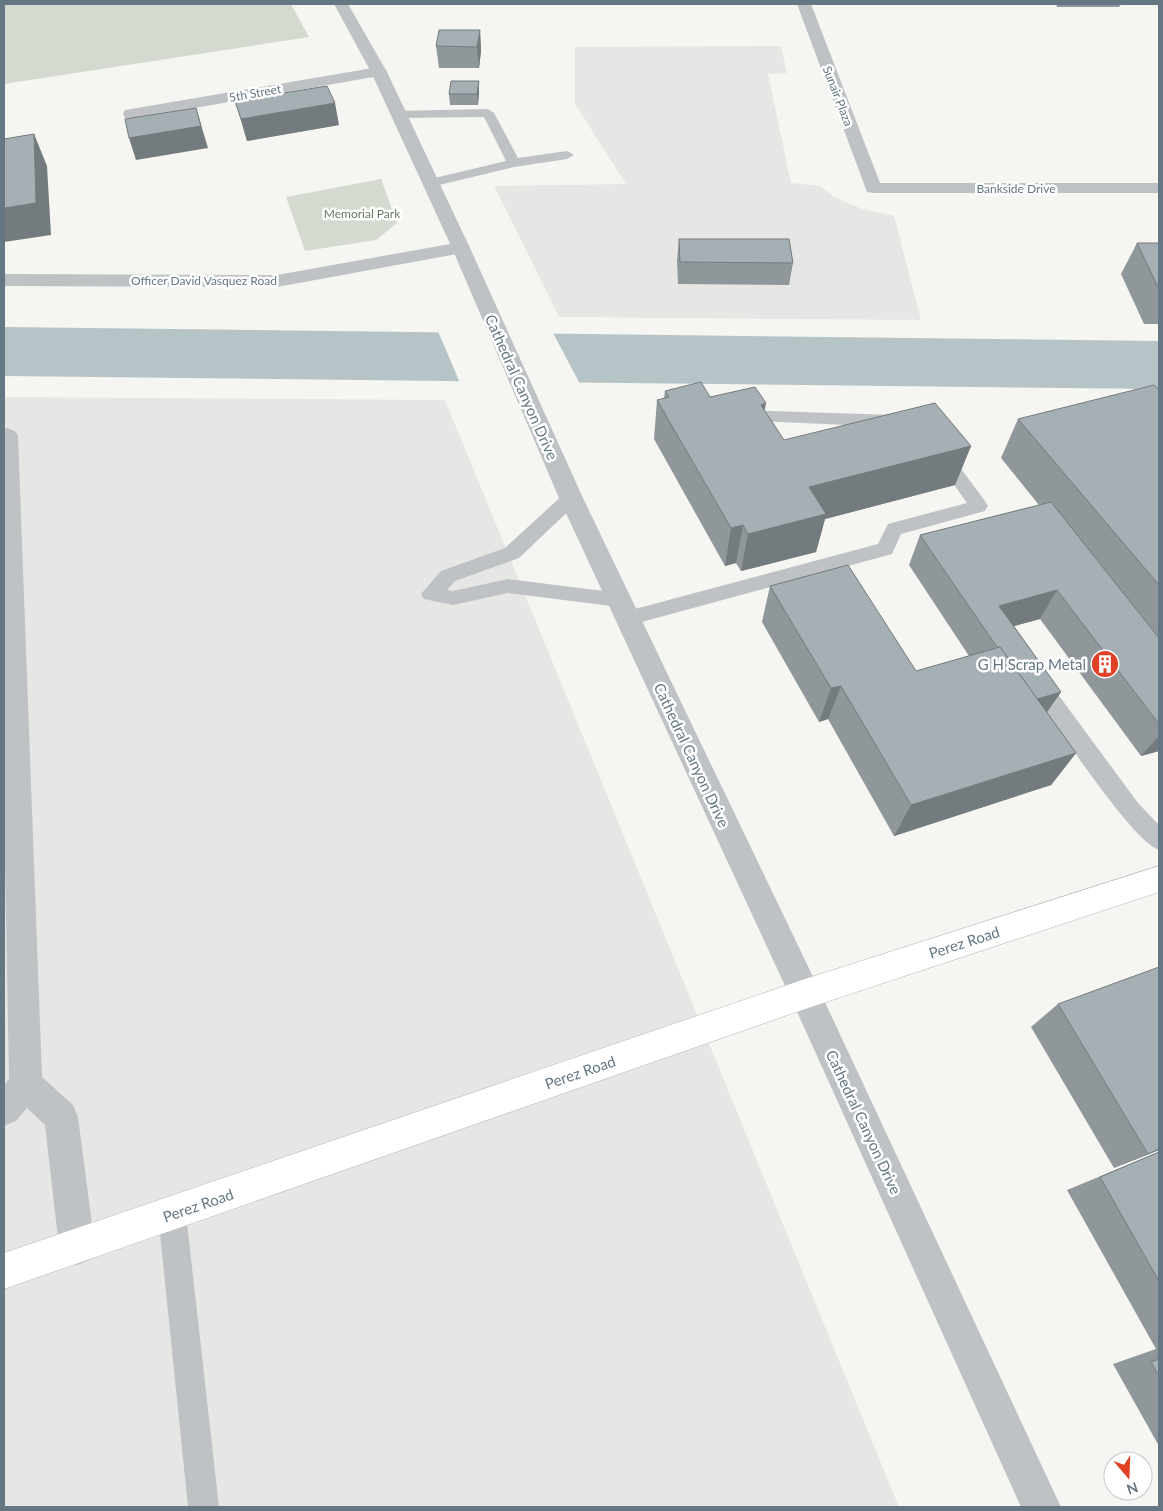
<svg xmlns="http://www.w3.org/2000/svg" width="1163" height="1511" font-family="Lato,sans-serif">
<rect width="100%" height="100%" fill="#f5f5f1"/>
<g fill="#e6e6e5">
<path d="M 781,46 L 787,73 L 768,74 L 791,183 L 820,186 L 834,197 L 862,209 L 894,216 L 921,320 L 559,317 L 494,186 L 626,184 L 575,104 L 575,47 Z"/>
<path d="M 4,397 L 445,400 L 899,1507 L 4,1507 Z"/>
</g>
<g fill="#d5dad0">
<path d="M 4,4 L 291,4 L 309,37 L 4,84 Z"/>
<path d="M 381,179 L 397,223 L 376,240 L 305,251 L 286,197 Z"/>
</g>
<path fill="#b6c4c7" d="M 4,327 L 1159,341 L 1159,389 L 4,376 Z"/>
<path fill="#f5f5f1" d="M 437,329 L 552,331 L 580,384 L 460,383 Z"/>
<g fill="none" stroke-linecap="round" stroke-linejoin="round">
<defs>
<path id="secondary" d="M 1159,866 L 1159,892 L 805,1009 L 4,1289 L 4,1253 L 805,979 Z"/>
</defs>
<use href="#secondary" stroke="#b2b8bc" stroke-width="1"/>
<g fill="#bec2c5" fill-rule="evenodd">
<path d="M 488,109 L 494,113 L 518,158 L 567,151 L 574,155 L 567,159 L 514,167 L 431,187 L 426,186 L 424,183 L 426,180 L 506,161 L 484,117 L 398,118 L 392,114 L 393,111 Z"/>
<path d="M 739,410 L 894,415 L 900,417 L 902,421 L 900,425 L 894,427 L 733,420 L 731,416 L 733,412 Z"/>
<path d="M 941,448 L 947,450 L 985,501 L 988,506 L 985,511 L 901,534 L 892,554 L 627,626 L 620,623 L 617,618 L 620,613 L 878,544 L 888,524 L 967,503 L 932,454 L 935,450 Z"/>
<path d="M 571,492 L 577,493 L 580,498 L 577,503 L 519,558 L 455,581 L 447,590 L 453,591 L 508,579 L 619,593 L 626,595 L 629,600 L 626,605 L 619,607 L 508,593 L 453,605 L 424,599 L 421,594 L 441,571 L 505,548 L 565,493 Z"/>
<path d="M 1036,672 L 1043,674 L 1138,803 L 1159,825 L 1159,850 C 1131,841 1051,717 1029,686 L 1026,680 L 1029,674 Z"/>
<path d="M 172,1200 L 182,1204 L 186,1214 L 219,1507 L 188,1507 L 158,1214 L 162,1204 Z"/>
</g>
<g fill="#bec2c5" fill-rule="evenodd">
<path d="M 797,4 L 811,4 L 880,183 L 1159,183 L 1159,193 L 873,193 L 867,192 Z"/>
<path d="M 379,67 L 385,69 L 387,72 L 385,75 L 131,119 L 125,118 L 123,114 L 125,110 L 131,109 Z"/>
<path d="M 461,242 L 468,244 L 470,248 L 468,252 L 277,287 L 4,286 L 4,274 L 277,275 Z"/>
<path d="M 7,428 L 15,431 L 18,436 L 42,1077 L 73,1105 L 78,1117 L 95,1247 L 90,1260 L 77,1265 L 64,1260 L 59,1247 L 45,1125 L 27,1108 L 16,1121 L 4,1126 L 4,1085 L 9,1079 L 4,810 L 4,429 Z"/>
</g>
<path fill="#bec2c5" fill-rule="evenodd" d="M 334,4 L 348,4 L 387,72 L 470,248 L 583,498 L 816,983 L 1061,1507 L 1021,1507 L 794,1005 L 559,498 L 452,248 L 371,72 Z"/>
<use href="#secondary" fill="#fff" fill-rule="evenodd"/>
</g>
<g fill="#8f979b">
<path d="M 1056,4 L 1121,4 L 1119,7 L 1057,7 Z"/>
<path d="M 480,30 L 481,51 L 479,68 L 439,68 L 436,46 Z"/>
<path d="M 479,81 L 479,92 L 478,105 L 450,105 L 449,94 Z"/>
<path d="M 235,101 L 339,125 L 247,141 Z"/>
<path d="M 679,239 L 793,263 L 789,285 L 678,284 L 677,261 Z"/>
<path d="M 1137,243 L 1159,243 L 1159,324 L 1144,324 L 1121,274 Z"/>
<path d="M 1159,390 L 1159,751 L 1141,756 L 1040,619 L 1014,626 L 1061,692 L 1047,712 L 1076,753 L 1051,785 L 894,836 L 828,719 L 819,722 L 762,622 L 770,586 L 916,671 L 969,656 L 909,565 L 920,535 L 1039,505 L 1001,458 L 1018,419 Z"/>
<path d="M 665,391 L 710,397 L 765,411 L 784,440 L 971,446 L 955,485 L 825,519 L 816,552 L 741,571 L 736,563 L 725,566 L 654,439 L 657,400 L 664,398 Z"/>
<path d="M 1058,1004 L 1159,1150 L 1114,1168 L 1031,1027 Z"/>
<path d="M 1159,1152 L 1159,1446 L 1113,1364 L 1156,1349 L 1067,1190 Z"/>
</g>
<g fill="#747b7e">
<path d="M 480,30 L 481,51 L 479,68 L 477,47 Z"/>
<path d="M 479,81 L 479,92 L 478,105 L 477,94 Z"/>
<path d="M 335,103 L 339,125 L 247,141 L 241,119 Z"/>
<path d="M 196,108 L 208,148 L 136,160 L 129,138 Z"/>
<path d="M 34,134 L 47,166 L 51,235 L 4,242 L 4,208 Z"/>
<path d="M 766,403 L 759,443 L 761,405 Z"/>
<path d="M 971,446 L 955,485 L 825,519 L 816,552 L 741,571 L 748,534 L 809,487 Z"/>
<path d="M 743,525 L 736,563 L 725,566 L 731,528 Z"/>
<path d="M 1057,590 L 1040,619 L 988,633 L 999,606 Z"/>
<path d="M 841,686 L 828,719 L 819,722 L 831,688 Z"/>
<path d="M 1061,692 L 1042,719 L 1034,700 Z"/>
<path d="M 1159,736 L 1159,751 L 1141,756 Z"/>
<path d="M 1076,753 L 1051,785 L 894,836 L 911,805 Z"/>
<path d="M 1159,1149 L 1159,1150 L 1114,1168 Z"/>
</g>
<g fill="#a6b0b4" stroke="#747b7e">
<path d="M 439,30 L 480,30 L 477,47 L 436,46 Z"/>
<path d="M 451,81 L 479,81 L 477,94 L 449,94 Z"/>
<path d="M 327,86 L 335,103 L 241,119 L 235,101 Z"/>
<path d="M 196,108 L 201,126 L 129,138 L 125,119 Z"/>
<path d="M 34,134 L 36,203 L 4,208 L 4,139 Z"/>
<path d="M 679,239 L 789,239 L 793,263 L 680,262 Z"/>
<path d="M 1137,243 L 1159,243 L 1159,289 Z"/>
<path d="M 701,382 L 710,397 L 755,387 L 766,403 L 761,405 L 784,440 L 935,403 L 971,446 L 809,487 L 826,514 L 748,534 L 743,525 L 731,528 L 657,400 L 669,397 L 665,391 Z"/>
<path d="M 1154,385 L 1159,390 L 1159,585 L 1018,419 Z"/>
<path d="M 1051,502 L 1159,638 L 1159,724 L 1057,590 L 999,606 L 1061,692 L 1037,699 L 1000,647 L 997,647 L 920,535 Z"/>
<path d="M 848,565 L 916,671 L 1000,647 L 1076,753 L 911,805 L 841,686 L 831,688 L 770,586 Z"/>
<path d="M 1159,967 L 1159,1149 L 1148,1154 L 1058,1004 Z"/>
<path d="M 1159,1152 L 1159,1281 L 1100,1177 Z"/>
<path d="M 1159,1359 L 1159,1376 L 1151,1362 Z"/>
</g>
<defs>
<symbol id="building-disc" viewBox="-11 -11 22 22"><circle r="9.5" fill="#e04126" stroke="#fff"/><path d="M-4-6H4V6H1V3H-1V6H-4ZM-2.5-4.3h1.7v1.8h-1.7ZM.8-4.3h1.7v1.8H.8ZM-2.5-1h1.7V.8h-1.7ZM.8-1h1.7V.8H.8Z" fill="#fff"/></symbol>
</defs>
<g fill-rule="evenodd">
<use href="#building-disc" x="1089" y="648" width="32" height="32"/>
</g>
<g text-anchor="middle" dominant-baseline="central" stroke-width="5" stroke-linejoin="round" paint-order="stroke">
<g font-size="12" fill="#647782" stroke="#fff">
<text transform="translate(255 93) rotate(-10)">5th Street</text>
<text transform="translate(838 96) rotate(69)">Sunair Plaza</text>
<text x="1016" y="188">Bankside Drive</text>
<text x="204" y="280">Officer David Vasquez Road</text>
</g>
<g font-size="12" fill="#6a7963" stroke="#fff">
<text x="362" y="213">Memorial Park</text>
</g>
<g font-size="15" fill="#647782" stroke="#fff">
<text transform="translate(522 387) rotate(66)">Cathedral Canyon Drive</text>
<text transform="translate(692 755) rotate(65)">Cathedral Canyon Drive</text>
<text transform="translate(964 942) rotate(-18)">Perez Road</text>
<text transform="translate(580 1072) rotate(-19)">Perez Road</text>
<text transform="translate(864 1122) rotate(65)">Cathedral Canyon Drive</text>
<text transform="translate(198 1205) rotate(-19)">Perez Road</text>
</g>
<g font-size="15" fill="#647782" stroke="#fff" text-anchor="end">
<text x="1086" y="664">G H Scrap Metal</text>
</g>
</g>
<rect width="1163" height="1511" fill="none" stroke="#647782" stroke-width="10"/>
<g transform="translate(1128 1476) rotate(161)"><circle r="24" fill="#ffffff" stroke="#c1c9cd"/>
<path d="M0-4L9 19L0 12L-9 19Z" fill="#e04126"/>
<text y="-8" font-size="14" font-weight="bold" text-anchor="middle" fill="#647782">N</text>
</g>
</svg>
